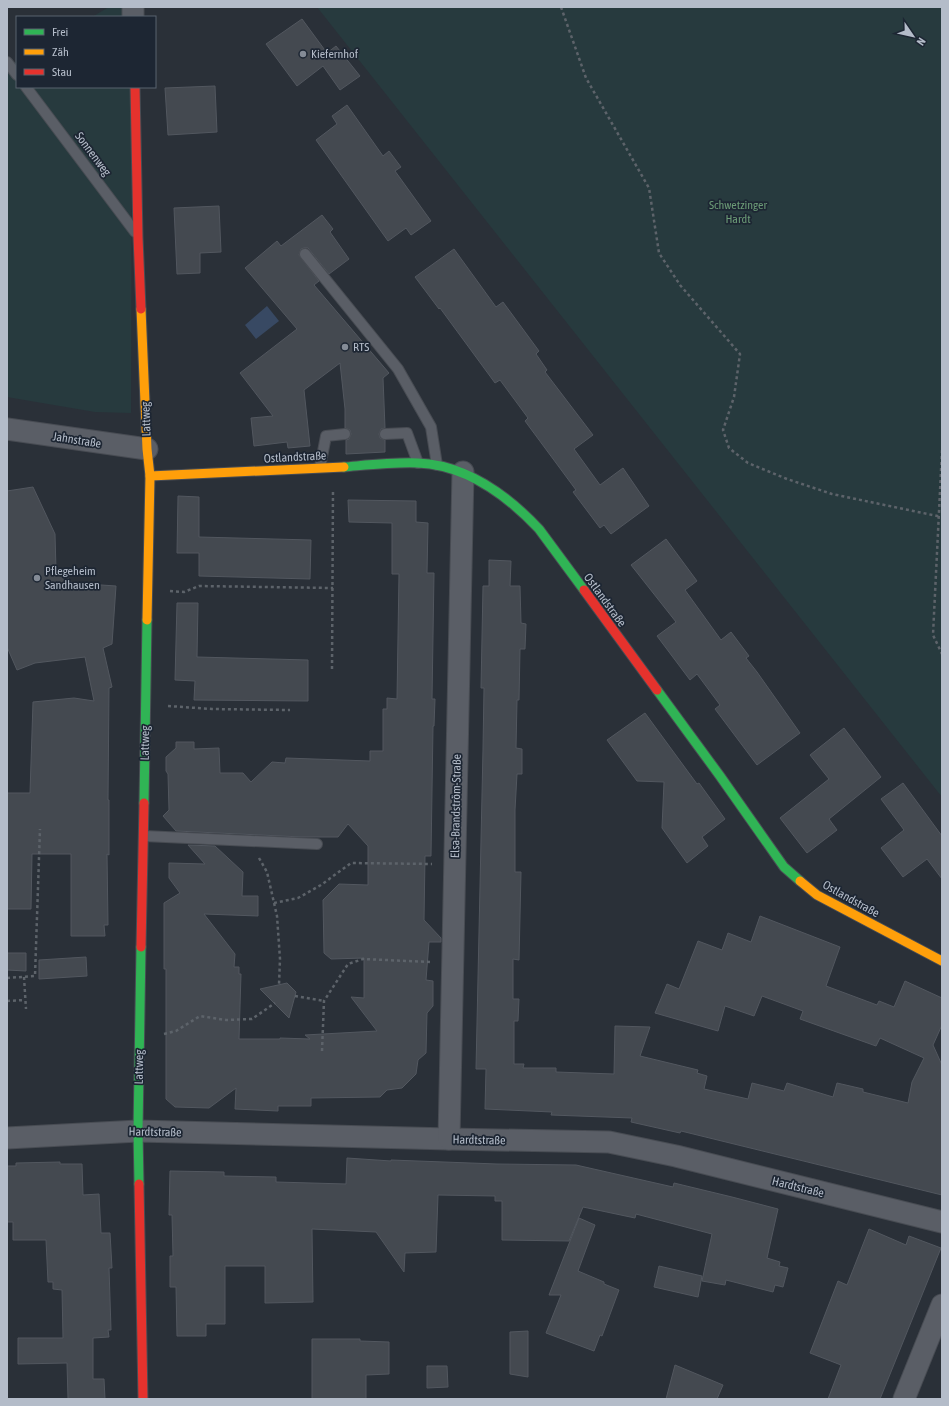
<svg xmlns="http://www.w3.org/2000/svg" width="949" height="1406" font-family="'Asap Condensed',sans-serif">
<rect width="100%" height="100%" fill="#2a3038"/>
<g fill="#273a3e">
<path d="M 109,7 L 133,7 L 133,17 L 92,17 Z"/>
<path d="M 317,7 L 942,7 L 942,797 Z"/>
<path d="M 17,61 L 17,87 L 132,87 L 131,413 L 95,412 L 7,397 L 7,67 Z"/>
</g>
<path fill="#384963" d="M 267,306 L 279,321 L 256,339 L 245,325 Z"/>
<g fill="#444950" stroke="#52575f">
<path d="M 302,19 L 327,53 L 336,46 L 360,76 L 340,90 L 323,66 L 297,86 L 266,44 Z"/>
<path d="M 215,86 L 217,132 L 168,135 L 165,88 Z"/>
<path d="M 347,105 L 383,156 L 389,151 L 401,167 L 395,171 L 431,221 L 411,235 L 406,228 L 388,241 L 316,140 L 337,124 L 332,116 Z"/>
<path d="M 219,206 L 221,252 L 200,253 L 200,273 L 177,274 L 174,208 Z"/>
<path d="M 322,215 L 333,229 L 330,232 L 349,259 L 329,274 L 308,248 L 304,248 L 301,249 L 299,255 L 319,281 L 314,285 L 389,373 L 383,378 L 385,428 L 381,429 L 379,434 L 380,438 L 385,440 L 385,452 L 346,454 L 346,440 L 349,439 L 351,434 L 350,430 L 345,428 L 345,409 L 340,363 L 304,390 L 310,446 L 288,448 L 287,442 L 254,446 L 251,418 L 273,416 L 240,373 L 297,329 L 245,268 L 277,241 L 281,246 Z"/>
<path d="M 454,249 L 496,307 L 503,302 L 539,351 L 536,354 L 547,370 L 545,372 L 593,435 L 574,449 L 600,485 L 623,468 L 649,506 L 611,534 L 604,525 L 600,528 L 573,492 L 576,490 L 525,421 L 528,418 L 500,380 L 495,383 L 440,308 L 439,309 L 415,277 Z"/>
<path d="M 33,487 L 55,534 L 56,570 L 65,574 L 72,583 L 116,586 L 112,644 L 103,648 L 112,687 L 109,688 L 108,800 L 109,800 L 109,855 L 107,854 L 108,925 L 104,925 L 105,936 L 71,936 L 71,854 L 32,854 L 31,909 L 7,909 L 7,793 L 30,793 L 33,702 L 74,698 L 94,701 L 85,657 L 35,663 L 17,670 L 7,647 L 7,491 Z"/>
<path d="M 178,496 L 199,497 L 199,537 L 311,540 L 310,579 L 199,576 L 199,553 L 177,553 Z"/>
<path d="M 348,500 L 416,501 L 416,522 L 428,523 L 427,573 L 434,573 L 432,699 L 435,699 L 434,726 L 433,726 L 431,856 L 425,856 L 424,920 L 441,938 L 441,942 L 429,942 L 426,980 L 433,981 L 433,1006 L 427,1013 L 426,1053 L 418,1060 L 416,1074 L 402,1088 L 387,1090 L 380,1097 L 311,1098 L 311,1106 L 278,1106 L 278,1111 L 235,1109 L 236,1088 L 209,1108 L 175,1107 L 166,1099 L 166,969 L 164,969 L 164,903 L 180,893 L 169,878 L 169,863 L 205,864 L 188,845 L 215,846 L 243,872 L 242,896 L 258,896 L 258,916 L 204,914 L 235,954 L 234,967 L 239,967 L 239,974 L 241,974 L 239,1039 L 280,1039 L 280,1038 L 310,1039 L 305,1035 L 377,1031 L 351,997 L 364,998 L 364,958 L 331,959 L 324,953 L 323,900 L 339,884 L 368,885 L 368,846 L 348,824 L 338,837 L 302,837 L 176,831 L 163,816 L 169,810 L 168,774 L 166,771 L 166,757 L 176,748 L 176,742 L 194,742 L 194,749 L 219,748 L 220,773 L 243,773 L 251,782 L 272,762 L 285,763 L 286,758 L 370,761 L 370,751 L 383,751 L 383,709 L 387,709 L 387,698 L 397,699 L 399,574 L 392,574 L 392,523 L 349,522 Z"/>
<path d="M 666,539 L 697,581 L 685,590 L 721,640 L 731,632 L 749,656 L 746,658 L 757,672 L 800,733 L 757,765 L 715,709 L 720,705 L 697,674 L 690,680 L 657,636 L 676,622 L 631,565 Z"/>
<path d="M 489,560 L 511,561 L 510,586 L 520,586 L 521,623 L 526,624 L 525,649 L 520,649 L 519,700 L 517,700 L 516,748 L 522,749 L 522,774 L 517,774 L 515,810 L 515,872 L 521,872 L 519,960 L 513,959 L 513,999 L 519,999 L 518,1021 L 514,1021 L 514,1064 L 524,1064 L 523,1068 L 556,1068 L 556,1072 L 614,1074 L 615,1026 L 650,1027 L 640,1056 L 698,1070 L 697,1073 L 707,1076 L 704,1089 L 748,1099 L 752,1083 L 784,1091 L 787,1083 L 833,1097 L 837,1083 L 863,1089 L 863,1092 L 908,1103 L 912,1082 L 924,1058 L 880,1038 L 876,1046 L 800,1019 L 803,1011 L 762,996 L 754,1016 L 725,1006 L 718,1031 L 655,1013 L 667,984 L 679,989 L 698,941 L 722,950 L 728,933 L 751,942 L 760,916 L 840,947 L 826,986 L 877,1005 L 879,1001 L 894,1007 L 905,981 L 942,998 L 942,1025 L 933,1045 L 942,1065 L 942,1195 L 681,1131 L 680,1133 L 631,1122 L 632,1118 L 551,1115 L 552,1112 L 485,1109 L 486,1069 L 476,1069 L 483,749 L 484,688 L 481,688 L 483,586 L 489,586 Z"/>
<path d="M 177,603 L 198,603 L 197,657 L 308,660 L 308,701 L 194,700 L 195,681 L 175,680 Z"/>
<path d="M 645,713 L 697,784 L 699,783 L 725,819 L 702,837 L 708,846 L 687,863 L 662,828 L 664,782 L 637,781 L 607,740 Z"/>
<path d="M 844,728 L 881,777 L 829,819 L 837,830 L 807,853 L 780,818 L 829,779 L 810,755 Z"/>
<path d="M 903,783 L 942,836 L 942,879 L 927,859 L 903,877 L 881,848 L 904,830 L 881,799 Z"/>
<path d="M 7,953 L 26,953 L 26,971 L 7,970 Z"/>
<path d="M 86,957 L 87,976 L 39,979 L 39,960 Z"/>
<path d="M 287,983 L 296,992 L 289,1018 L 260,989 Z"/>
<path d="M 347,1158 L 391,1161 L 391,1160 L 497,1164 L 576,1165 L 673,1187 L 674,1183 L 732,1197 L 778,1209 L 767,1258 L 780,1262 L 779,1266 L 788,1268 L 783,1287 L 775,1285 L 773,1292 L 726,1280 L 725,1285 L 702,1281 L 712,1234 L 636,1214 L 635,1218 L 583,1207 L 569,1241 L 502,1240 L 502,1201 L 495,1201 L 495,1196 L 438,1195 L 436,1252 L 405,1253 L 404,1272 L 376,1232 L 312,1229 L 313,1302 L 265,1303 L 265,1266 L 225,1266 L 225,1324 L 206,1324 L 206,1336 L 177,1336 L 176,1287 L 170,1287 L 170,1256 L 173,1256 L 172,1215 L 169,1215 L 170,1171 L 224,1172 L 224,1176 L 276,1177 L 276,1182 L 346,1184 Z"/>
<path d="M 60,1162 L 60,1164 L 82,1164 L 83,1195 L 99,1194 L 101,1233 L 110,1233 L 112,1268 L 109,1268 L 111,1330 L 108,1330 L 109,1337 L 93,1338 L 93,1379 L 104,1379 L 105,1399 L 68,1399 L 67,1363 L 18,1364 L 18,1338 L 63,1338 L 62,1290 L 53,1289 L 53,1282 L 48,1282 L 46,1240 L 13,1240 L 13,1222 L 7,1222 L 7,1166 L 16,1166 L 16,1163 Z"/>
<path d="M 579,1218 L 595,1225 L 578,1271 L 604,1282 L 604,1284 L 619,1290 L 602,1336 L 600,1335 L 594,1351 L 546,1333 L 561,1295 L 549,1295 Z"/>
<path d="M 869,1229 L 906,1245 L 909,1236 L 941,1248 L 880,1399 L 828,1399 L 841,1365 L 810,1353 L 838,1281 L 847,1285 Z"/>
<path d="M 659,1266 L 702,1276 L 698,1297 L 654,1287 Z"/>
<path d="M 528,1331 L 528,1377 L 510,1374 L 510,1332 Z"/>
<path d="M 312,1339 L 360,1339 L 360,1341 L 389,1342 L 389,1374 L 366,1375 L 366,1399 L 312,1399 Z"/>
<path d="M 675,1365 L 723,1385 L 717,1399 L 666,1399 Z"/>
<path d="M 427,1366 L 447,1366 L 448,1387 L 427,1388 Z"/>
</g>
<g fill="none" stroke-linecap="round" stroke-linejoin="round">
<defs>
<g id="lane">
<path d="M 7,62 L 17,75"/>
<path d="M 26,87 L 135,232"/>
<path d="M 305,254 L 398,369 L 431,427 L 437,465"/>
<path d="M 385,434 L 407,433 L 418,463"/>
<path d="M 320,467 L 326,436 L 345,434"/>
<path d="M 144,836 L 317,844"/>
</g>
<g id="street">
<path d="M 133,7 L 133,17"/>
<path d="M 7,429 L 147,449"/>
<path d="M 7,1138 L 138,1131 L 449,1139 L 609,1142 L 676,1156 L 942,1222"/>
<path d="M 449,1139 L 463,472"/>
<path d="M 904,1399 L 942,1305"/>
</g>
<g id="fast">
<path d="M 344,467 C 368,465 394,462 418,463 C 466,465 507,495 539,529 L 584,590"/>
<path d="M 657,690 L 720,776 L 784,867 L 800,881"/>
<path d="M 144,803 L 147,620"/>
<path d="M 139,1184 L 138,1131 L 141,947"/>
</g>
<g id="slow">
<path d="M 141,309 L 147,449 L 150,476 L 147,620"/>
<path d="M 150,476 L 344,467"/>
<path d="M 800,881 L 817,895 L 942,961"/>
</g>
<g id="jam">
<path d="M 135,87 L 138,237 L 141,309"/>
<path d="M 584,590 L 657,690"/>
<path d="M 141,947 L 144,803"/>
<path d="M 139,1184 L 143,1399"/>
</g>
</defs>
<use href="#lane" stroke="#484c53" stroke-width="12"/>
<use href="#street" stroke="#484c53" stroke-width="23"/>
<use href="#fast" stroke="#484c53" stroke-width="11"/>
<use href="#slow" stroke="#484c53" stroke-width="11"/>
<use href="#jam" stroke="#484c53" stroke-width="11"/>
<g stroke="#5d636a" stroke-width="2.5" stroke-dasharray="3 3" stroke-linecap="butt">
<path d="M 561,7 L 586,78 L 649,188 L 659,253 L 680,285 L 740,354 L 734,397 L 723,430 L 729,448 L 748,463 L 787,479 L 832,494 L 942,517"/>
<path d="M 942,450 L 933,635 L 942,654"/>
<path d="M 170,591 L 184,592 L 199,586 L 333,588"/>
<path d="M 332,669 L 333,489"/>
<path d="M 168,706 L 212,709 L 290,710"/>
<path d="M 259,858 L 267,872 L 277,916 L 280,959 L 279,985"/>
<path d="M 274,903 L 298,898 L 321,885 L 351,863 L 432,864"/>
<path d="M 24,977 L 26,1009"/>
<path d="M 7,978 L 35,976 L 40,829"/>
<path d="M 295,996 L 324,1001"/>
<path d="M 7,1001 L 25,1000"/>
<path d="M 164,1034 L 176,1031 L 200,1016 L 226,1020 L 252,1019 L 275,1003"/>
<path d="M 322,1051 L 324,1001 L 348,964 L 363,959 L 430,962"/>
</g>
<use href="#lane" stroke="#5a5e66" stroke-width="10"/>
<use href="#street" stroke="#5a5e66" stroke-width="21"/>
<use href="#fast" stroke="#30b455" stroke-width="9"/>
<use href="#slow" stroke="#ff9f0a" stroke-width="9"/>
<use href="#jam" stroke="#e5322d" stroke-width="9"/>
</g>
<g fill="#848b96" stroke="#1d2633" stroke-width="1.5">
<circle cx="303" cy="54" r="4"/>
<circle cx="345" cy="347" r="4"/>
<circle cx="37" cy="578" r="4"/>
</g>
<g text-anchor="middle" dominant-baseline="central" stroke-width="3.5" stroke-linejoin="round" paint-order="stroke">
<g font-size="12" fill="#b4bcc9" stroke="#1d2633" text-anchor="start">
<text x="311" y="54">Kiefernhof</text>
<text x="353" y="347">RTS</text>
<text x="45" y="571">Pflegeheim<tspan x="45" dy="14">Sandhausen</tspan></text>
</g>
<g font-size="12" fill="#b4bcc9" stroke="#1d2633">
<text transform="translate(93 154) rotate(53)">Sonnenweg</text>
<text transform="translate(146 419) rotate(-92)">Lattweg</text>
<text transform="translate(77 440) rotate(9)">Jahnstraße</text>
<text transform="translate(295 457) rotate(-3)">Ostlandstraße</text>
<text transform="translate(605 600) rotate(54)">Ostlandstraße</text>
<text transform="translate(145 743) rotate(-89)">Lattweg</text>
<text transform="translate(456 806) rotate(-89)">Elsa-Brandström-Straße</text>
<text transform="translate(851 899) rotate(29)">Ostlandstraße</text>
<text transform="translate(139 1067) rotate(-89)">Lattweg</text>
<text transform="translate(155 1132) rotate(1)">Hardtstraße</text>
<text transform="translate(479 1140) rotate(1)">Hardtstraße</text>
<text transform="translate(798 1187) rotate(14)">Hardtstraße</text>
</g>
<g font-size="12" fill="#6b9a76" stroke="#1d2633">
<text x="738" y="205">Schwetzinger<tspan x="738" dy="14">Hardt</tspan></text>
</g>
</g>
<rect width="949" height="1406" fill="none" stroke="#b4bcc9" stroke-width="16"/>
<rect x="16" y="16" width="140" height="72" fill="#1d2633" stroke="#59626f"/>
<rect x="24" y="29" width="20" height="6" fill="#30b455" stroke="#59626f"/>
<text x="52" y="36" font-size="12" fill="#b4bcc9">Frei</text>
<rect x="24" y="49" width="20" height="6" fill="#ff9f0a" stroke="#59626f"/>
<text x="52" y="56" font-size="12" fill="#b4bcc9">Zäh</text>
<rect x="24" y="69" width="20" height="6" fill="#e5322d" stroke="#59626f"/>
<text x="52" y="76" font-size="12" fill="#b4bcc9">Stau</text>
<g transform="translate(913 36) rotate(124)" stroke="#1d2633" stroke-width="3" paint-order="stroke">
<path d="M0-3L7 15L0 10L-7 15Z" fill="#b4bcc9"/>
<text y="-6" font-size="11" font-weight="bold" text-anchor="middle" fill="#b4bcc9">N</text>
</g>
</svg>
